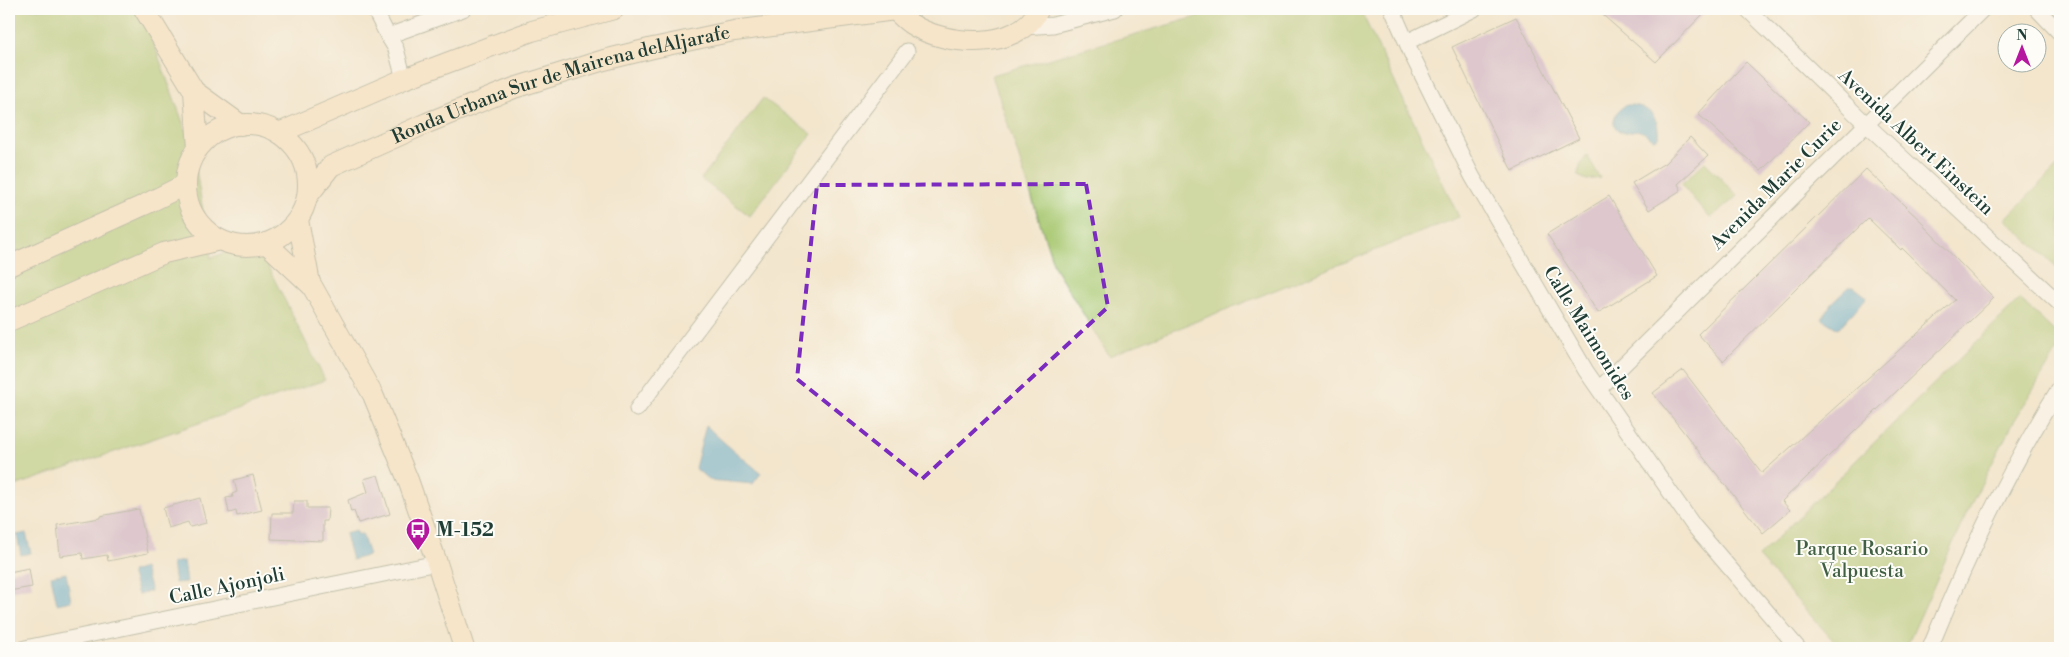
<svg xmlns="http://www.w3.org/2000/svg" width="2069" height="657" font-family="'Libre Bodoni',serif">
<rect width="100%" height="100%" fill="#fdfcf7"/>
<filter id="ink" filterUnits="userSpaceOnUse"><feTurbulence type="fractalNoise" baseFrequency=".02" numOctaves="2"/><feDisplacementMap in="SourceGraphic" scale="10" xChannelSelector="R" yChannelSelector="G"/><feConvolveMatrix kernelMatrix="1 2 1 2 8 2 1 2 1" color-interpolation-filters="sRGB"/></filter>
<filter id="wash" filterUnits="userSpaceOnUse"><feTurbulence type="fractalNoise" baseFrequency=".0096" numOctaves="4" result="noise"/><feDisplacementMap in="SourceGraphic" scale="20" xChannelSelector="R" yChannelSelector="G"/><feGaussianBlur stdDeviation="1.12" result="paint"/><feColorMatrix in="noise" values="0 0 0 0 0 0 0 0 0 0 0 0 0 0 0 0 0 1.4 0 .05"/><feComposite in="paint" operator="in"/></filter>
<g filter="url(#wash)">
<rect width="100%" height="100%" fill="#f3e6cd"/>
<g fill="#a7c770" stroke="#638252">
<path d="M 9,9 L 141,9 L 192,147 L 211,258 L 255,241 L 325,380 L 9,488 Z"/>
<path d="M 1224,9 L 1360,9 L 1459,217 L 1109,356 L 1054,266 L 992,75 Z"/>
<path d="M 763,98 L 812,134 L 750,216 L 701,179 Z"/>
<path d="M 1587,155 L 1600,178 L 1587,180 L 1578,176 L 1580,166 Z"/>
<path d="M 1705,162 L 1738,196 L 1710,218 L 1681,184 Z"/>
<path d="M 2060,164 L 2060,270 L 2005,219 Z"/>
<path d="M 2020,299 L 2060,337 L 2060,346 L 2013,423 L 1967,512 L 1906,648 L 1840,648 L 1758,557 Z"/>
</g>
<g fill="#57a9d2" stroke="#3b7383">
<path d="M 1627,105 C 1647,104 1660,117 1658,137 L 1654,139 C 1649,137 1645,132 1640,131 C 1634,129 1629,133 1623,132 C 1608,129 1613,110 1627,105 Z"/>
<path d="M 1849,287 L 1854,287 L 1867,297 L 1838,329 L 1822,319 L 1832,303 Z"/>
<path d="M 706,425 C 723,443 742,457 761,473 L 753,484 L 709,480 L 695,468 Z"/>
<path d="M 356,531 L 357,536 L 362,534 L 369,555 L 352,560 L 345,534 Z"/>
<path d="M 26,533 L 31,553 L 21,555 L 17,535 Z"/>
<path d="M 184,561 L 187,582 L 175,583 L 172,563 Z"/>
<path d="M 144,568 L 151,591 L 138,595 L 131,572 Z"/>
<path d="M 66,573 L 71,601 L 57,604 L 51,576 Z"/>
</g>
<g id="blocks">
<g fill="#c5a4ce">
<path d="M 1596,9 L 1708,9 L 1656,62 Z"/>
<path d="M 1516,17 L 1579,138 L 1512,171 L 1452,47 Z"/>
<path d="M 1746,62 L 1809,122 L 1761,171 L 1698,114 Z"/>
<path d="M 1690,137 L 1708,156 L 1678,184 L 1681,190 L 1649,210 L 1632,183 L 1665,163 Z"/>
<path d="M 1866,169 L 1925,225 L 1924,226 L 1994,298 L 1782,501 L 1790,510 L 1763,533 L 1653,393 L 1683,370 L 1762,473 L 1955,300 L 1902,248 L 1901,250 L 1868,218 L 1723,361 L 1698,334 Z"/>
<path d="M 1609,196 L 1657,276 L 1598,313 L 1547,234 Z"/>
<path d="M 253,475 L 262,510 L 237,516 L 236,511 L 229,513 L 226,498 L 233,497 L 232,494 L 237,492 L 234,480 Z"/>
<path d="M 378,475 L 390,514 L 358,523 L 354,511 L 351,512 L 348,500 L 368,492 L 364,479 Z"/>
<path d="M 200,498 L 206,523 L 190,527 L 188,522 L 168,528 L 163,508 Z"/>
<path d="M 294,501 L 307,501 L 307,508 L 328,508 L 327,521 L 323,521 L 323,541 L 271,539 L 272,513 L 293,513 Z"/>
<path d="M 139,509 L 148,553 L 108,561 L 107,555 L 83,559 L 82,553 L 60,556 L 57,525 L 100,518 L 100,516 Z"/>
<path d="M 29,568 L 32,587 L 9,591 L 9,572 Z"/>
</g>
</g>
</g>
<g filter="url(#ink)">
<use href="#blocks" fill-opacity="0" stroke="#899280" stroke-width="1"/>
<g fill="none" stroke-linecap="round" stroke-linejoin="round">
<defs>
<g id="street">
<path d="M 374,9 L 388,36"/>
<path d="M 1392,9 L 1413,57 L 1472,176 L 1586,371 L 1693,525 L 1798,648"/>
<path d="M 1747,9 L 1866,124 L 2060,304"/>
<path d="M 2037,9 L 2060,33"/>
<path d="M 1023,27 L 1053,25 L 1115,9"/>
<path d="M 1407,42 L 1474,9"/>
<path d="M 404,79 L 396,49 L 388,36 L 463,9"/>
<path d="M 1599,389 L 1983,9"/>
<path d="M 637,409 L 907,51"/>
<path d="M 25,648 L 437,563"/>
<path d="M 1930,648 C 1967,557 2008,470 2060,387"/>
</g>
<g id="secondary">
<path d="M 144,9 L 194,91 L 241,125"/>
<path d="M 894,9 C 899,14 905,20 911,24 C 945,46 1018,52 1039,9"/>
<path d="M 194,91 L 198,148"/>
<circle cx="247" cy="185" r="61"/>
<path d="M 279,133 L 404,79 L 532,31 L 614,9"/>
<path id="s1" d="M 307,197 L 331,166 L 427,123 L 514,88 L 604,60 L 653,48 L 734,31 L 895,10"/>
<path d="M 298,220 L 310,283"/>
<path d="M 266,243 L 312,286 L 373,395 L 408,480 L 437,563 L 464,648"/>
<path d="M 9,266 L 144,205 L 186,184"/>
<path d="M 9,321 L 164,253 L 220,240"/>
</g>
</defs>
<use href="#street" stroke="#899280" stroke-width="17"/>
<use href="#secondary" stroke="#899280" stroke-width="22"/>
<use href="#street" stroke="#fff" stroke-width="15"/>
<use href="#secondary" stroke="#fde5c5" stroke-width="20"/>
</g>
</g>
<path d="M0 0H2069V657H0ZM 1086,184 L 1108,307 L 922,479 L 797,379 L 817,185 Z" fill="#f3e6cd" fill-opacity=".55" fill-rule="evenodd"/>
<path fill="none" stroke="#7b2cbf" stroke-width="4" stroke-dasharray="10 6" stroke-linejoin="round" d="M 1086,184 L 1108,307 L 922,479 L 797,379 L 817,185 Z"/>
<defs>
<symbol id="bus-pin" viewBox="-11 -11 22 30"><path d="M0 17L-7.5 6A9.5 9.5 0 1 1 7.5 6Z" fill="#b5179e" stroke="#fdfcf7"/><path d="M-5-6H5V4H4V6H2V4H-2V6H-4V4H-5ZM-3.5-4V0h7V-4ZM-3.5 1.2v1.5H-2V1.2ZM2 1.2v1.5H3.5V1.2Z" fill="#fff"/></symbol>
</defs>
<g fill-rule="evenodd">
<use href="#bus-pin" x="404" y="516" width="28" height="38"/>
</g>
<g text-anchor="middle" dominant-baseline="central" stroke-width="4" stroke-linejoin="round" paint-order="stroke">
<g font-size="19" fill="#1f3d34" stroke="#fdfcf7">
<text stroke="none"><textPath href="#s1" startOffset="284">Ronda Urbana Sur de Mairena delAljarafe</textPath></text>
<text transform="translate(1916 142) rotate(43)">Avenida Albert Einstein</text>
<text transform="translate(1776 184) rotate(-45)">Avenida Marie Curie</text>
<text transform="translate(1589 333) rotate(58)">Calle Maimonides</text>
<text transform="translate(227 586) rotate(-12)">Calle Ajonjoli</text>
</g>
<g font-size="19" font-weight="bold" fill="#1f3d34" stroke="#fdfcf7" text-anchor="start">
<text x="436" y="530">M-152</text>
</g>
<g font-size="19" fill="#416043" stroke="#fdfcf7">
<text x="1862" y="549">Parque Rosario<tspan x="1862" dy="22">Valpuesta</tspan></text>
</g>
</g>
<rect width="2069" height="657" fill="none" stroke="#fdfcf7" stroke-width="30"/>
<g transform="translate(2022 48)"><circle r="24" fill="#fdfcf7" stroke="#a4b0a9"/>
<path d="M0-4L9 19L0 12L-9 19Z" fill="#b5179e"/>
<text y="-8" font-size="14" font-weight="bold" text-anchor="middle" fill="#1f3d34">N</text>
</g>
</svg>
